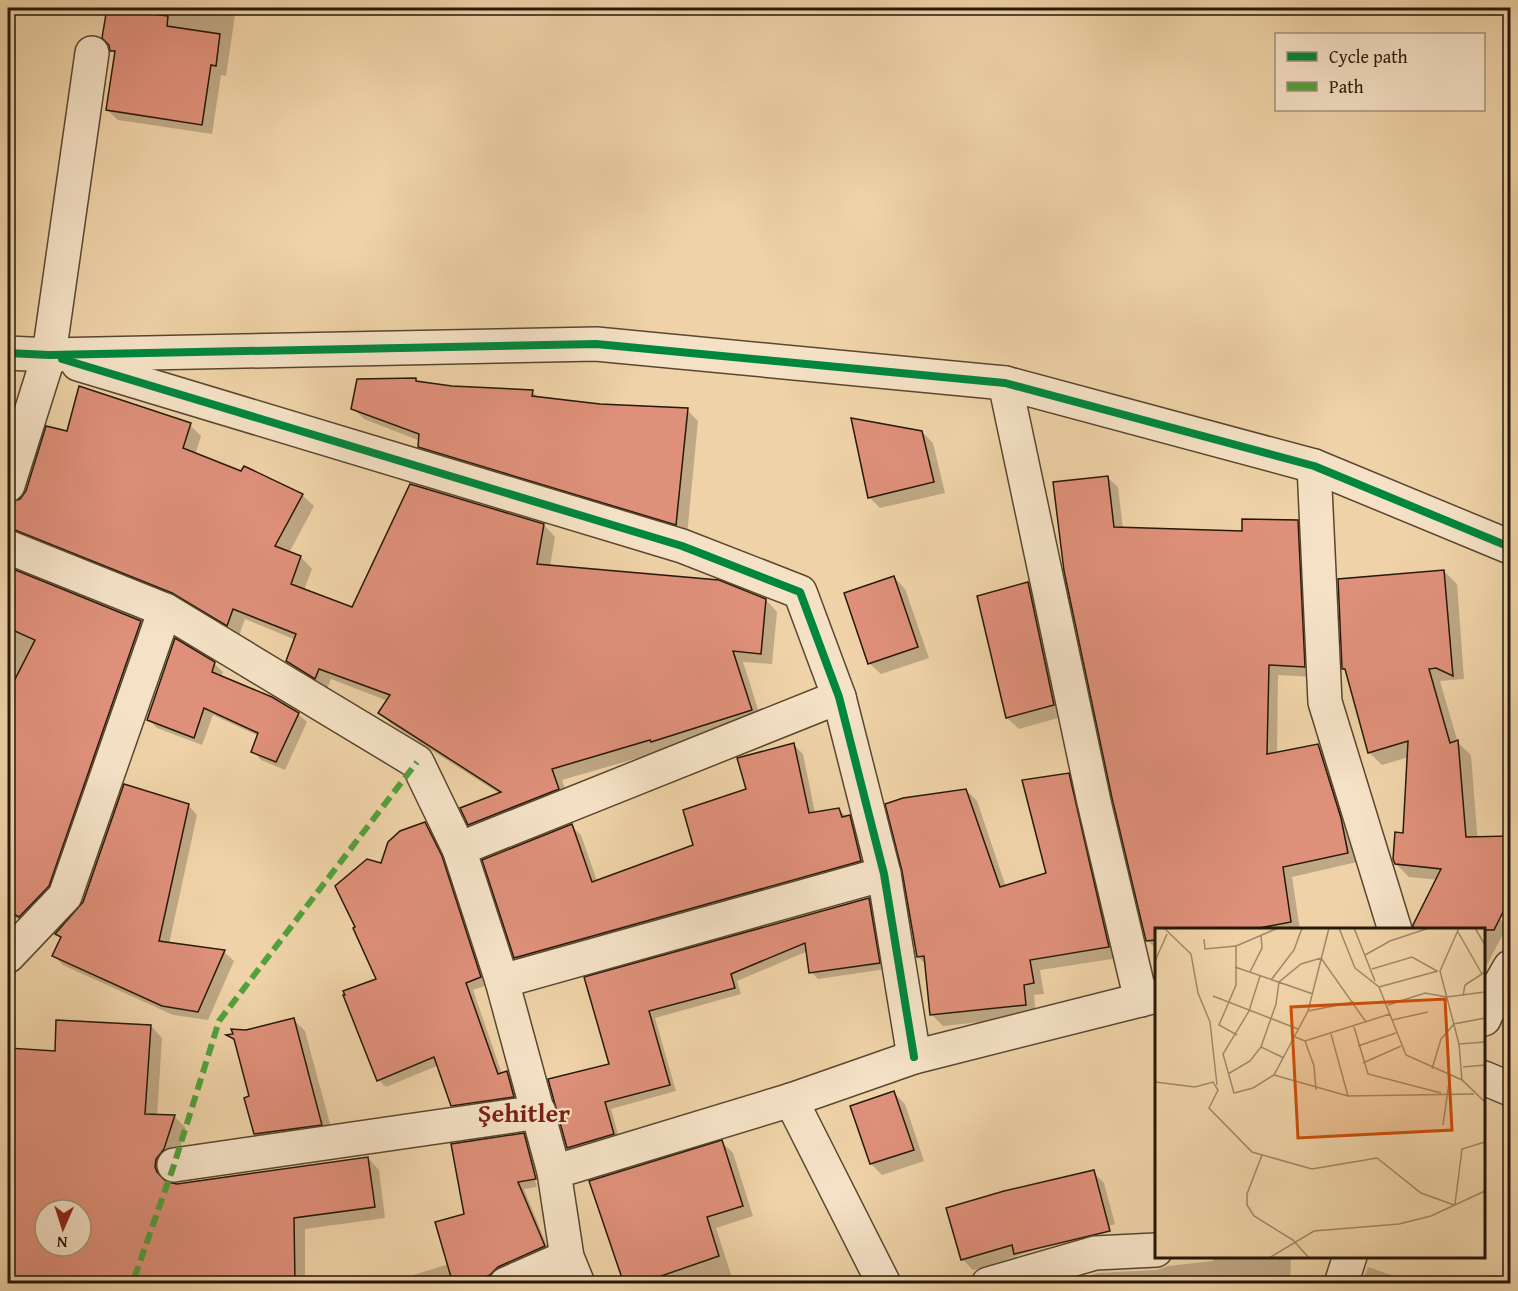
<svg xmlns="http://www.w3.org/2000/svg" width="1518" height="1291" font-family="'Gentium Book Plus',serif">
<rect width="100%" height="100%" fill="#efd2a7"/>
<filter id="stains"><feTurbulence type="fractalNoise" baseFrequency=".00333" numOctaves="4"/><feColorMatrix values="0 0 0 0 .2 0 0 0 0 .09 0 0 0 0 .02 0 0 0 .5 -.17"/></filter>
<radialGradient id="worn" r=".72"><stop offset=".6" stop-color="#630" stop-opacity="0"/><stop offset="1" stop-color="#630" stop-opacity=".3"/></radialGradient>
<g fill="#0003" fill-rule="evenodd">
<path d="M 119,8 L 236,8 L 226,76 L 221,75 L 212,134 L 118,120 L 107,110 L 116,54 L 111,50 Z"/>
<path d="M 415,380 L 418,383 L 452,387 L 532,391 L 539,398 L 599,405 L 687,410 L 698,421 L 687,535 L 431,458 L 419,446 L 420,441 L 364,419 L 353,408 Z"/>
<path d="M 8,416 L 19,426 L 8,462 Z"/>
<path d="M 190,425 L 201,436 L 195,455 L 302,495 L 314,506 L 289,553 L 301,557 L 312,569 L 304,590 L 353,609 L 544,525 L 555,537 L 550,567 L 766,600 L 777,612 L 772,664 L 743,662 L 762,722 L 562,780 L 569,800 L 481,836 L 470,824 L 500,794 L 391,724 L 380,713 L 388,701 L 331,679 L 327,689 L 299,672 L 288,661 L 296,640 L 245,619 L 239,636 L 36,544 L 24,532 L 24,495 L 47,427 L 68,433 Z"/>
<path d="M 922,432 L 933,443 L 945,493 L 880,508 L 869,497 Z"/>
<path d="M 1107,477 L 1118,487 L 1123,529 L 1243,532 L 1297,521 L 1307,532 L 1314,677 L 1278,675 L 1277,754 L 1318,745 L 1328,755 L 1357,862 L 1292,877 L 1300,930 L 1156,930 L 1156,949 L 1148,941 Z"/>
<path d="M 1444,571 L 1457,584 L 1464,679 L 1440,681 L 1458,743 L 1471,755 L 1478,844 L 1460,882 L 1409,877 L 1396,864 L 1405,834 L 1409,757 L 1382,765 L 1369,752 L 1347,672 L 1344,668 Z"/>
<path d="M 894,577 L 905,589 L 929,658 L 881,674 L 869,663 Z"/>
<path d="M 8,581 L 141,622 L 150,631 L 58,896 L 29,925 L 8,914 Z"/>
<path d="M 1028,584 L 1039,595 L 1065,716 L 1019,729 L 1007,718 L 978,597 Z"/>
<path d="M 214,663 L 223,672 L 221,677 L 298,714 L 307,722 L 285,770 L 261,760 L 253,751 L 259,736 L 213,715 L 202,745 L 157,728 L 148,719 Z"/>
<path d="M 1510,696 L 1510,914 L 1509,916 L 1502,909 Z"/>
<path d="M 794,745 L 803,754 L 815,813 L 838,810 L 859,826 L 870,870 L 525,967 L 516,957 L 571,826 L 581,835 L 597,881 L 695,846 Z"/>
<path d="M 1068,775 L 1079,786 L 1119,958 L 1040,970 L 1044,994 L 1034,995 L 1036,1016 L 943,1026 L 932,1015 L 926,965 L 918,957 L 966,790 L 977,801 L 1006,887 L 1048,874 Z"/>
<path d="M 188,805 L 197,815 L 169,944 L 224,952 L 234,961 L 208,1020 L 173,1015 L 63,965 L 54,956 L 62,939 L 57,934 Z"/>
<path d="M 425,823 L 432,831 L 449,865 L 488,985 L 473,990 L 502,1074 L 507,1073 L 514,1080 L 521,1104 L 460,1113 L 453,1105 L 439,1065 L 386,1087 L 379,1080 L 378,979 L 381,865 Z"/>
<path d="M 868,899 L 875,906 L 886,969 L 818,979 L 811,972 L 808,951 L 737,981 L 741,994 L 655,1018 L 676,1091 L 611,1109 L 620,1141 L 575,1154 L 568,1148 L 550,1080 L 611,1065 L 586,978 Z"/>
<path d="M 1497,916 L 1507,926 L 1484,971 L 1484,930 Z"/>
<path d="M 293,1019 L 305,1031 L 333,1135 L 266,1145 L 255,1134 L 251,1097 L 237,1044 L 229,1036 Z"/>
<path d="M 151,1026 L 162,1038 L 157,1116 L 174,1116 L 186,1128 L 176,1161 L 168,1169 L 166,1180 L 168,1184 L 177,1185 L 368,1158 L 379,1170 L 385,1218 L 305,1229 L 305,1284 L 16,1284 L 8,1220 L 8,1049 L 56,1052 ZM 45,1210 L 81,1210 L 81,1246 L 45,1246 Z"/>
<path d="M 894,1093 L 905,1104 L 924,1161 L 882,1175 L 871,1164 Z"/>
<path d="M 523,1135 L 530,1142 L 542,1186 L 524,1189 L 550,1253 L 496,1284 L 385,1284 L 449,1264 L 466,1215 ZM 524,1140 L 527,1140 L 539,1186 L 537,1187 Z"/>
<path d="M 722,1142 L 733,1153 L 753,1216 L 716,1228 L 734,1284 L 626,1284 Z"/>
<path d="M 1093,1172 L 1104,1183 L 1115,1224 L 973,1270 L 962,1259 Z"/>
<path d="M 1212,1256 L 1291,1256 L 1290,1284 L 1062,1284 L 1098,1273 L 1157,1270 L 1168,1266 L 1213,1261 Z"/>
<path d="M 1368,1267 L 1417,1284 L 1362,1284 Z"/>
</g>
<g fill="#df907a" stroke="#271907" stroke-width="1.5" fill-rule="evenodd">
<path d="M 107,8 L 168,16 L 167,26 L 220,34 L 216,66 L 211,65 L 202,125 L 106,110 L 115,51 L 110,51 L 109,45 L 102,38 Z"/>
<path d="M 416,378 L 416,381 L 452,386 L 533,390 L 532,396 L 600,404 L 688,408 L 676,525 L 418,447 L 419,434 L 351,409 L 357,379 Z"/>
<path d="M 79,386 L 191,423 L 183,448 L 241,471 L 244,466 L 303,494 L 275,546 L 301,556 L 291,584 L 352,607 L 410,484 L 544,524 L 537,564 L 719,580 L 766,599 L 761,654 L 733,651 L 752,710 L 651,742 L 650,740 L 552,769 L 559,789 L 468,825 L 460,808 L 501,792 L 378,713 L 390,695 L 319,669 L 315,679 L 286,661 L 296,634 L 233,609 L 227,626 L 172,593 L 15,530 L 8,529 L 8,503 L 20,499 L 26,491 L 46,426 L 67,431 Z"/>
<path d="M 851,418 L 922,431 L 934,482 L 868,498 Z"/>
<path d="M 1108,476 L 1114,527 L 1242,531 L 1242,519 L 1298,520 L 1305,667 L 1269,665 L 1267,754 L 1318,744 L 1341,818 L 1348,853 L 1283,867 L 1291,922 L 1249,930 L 1156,930 L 1156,940 L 1146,941 L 1112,798 L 1064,571 L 1053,482 Z"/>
<path d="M 8,567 L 141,621 L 49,886 L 19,917 L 8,911 L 8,693 L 35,640 L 8,628 Z"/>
<path d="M 1444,570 L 1453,676 L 1436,668 L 1429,669 L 1450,743 L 1458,740 L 1466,837 L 1510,836 L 1510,898 L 1494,930 L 1413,930 L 1413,925 L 1441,869 L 1395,864 L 1393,859 L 1395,832 L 1403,833 L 1408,741 L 1368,753 L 1345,669 L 1342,669 L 1338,579 Z"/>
<path d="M 894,576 L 918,647 L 868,664 L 844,593 Z"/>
<path d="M 1028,582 L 1054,705 L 1006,718 L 977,596 Z"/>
<path d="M 175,638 L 215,662 L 212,672 L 272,697 L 299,713 L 276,762 L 251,752 L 258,733 L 204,708 L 194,738 L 147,720 Z"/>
<path d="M 794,743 L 809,813 L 839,808 L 842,817 L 850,815 L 861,861 L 514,958 L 482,860 L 572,824 L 592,882 L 693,845 L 683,810 L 746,789 L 737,758 Z"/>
<path d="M 1069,773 L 1109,947 L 1030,960 L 1034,983 L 1024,985 L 1026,1005 L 930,1015 L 924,956 L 917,957 L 902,871 L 885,804 L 903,798 L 966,789 L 1000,887 L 1046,873 L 1022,780 Z"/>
<path d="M 124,784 L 189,804 L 159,941 L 225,950 L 198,1012 L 162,1006 L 52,956 L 61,937 L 55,934 L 83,902 Z"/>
<path d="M 425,822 L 442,856 L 481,977 L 466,983 L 498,1074 L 507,1071 L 514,1097 L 451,1106 L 434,1057 L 377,1081 L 343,995 L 345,995 L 343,991 L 376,979 L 353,928 L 355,927 L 335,886 L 367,859 L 381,863 L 388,842 L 400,831 Z"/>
<path d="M 869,898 L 880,963 L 809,973 L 805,943 L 731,974 L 735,988 L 649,1011 L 670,1085 L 605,1102 L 614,1134 L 567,1148 L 548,1079 L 609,1064 L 584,977 Z"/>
<path d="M 294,1018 L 322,1125 L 254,1134 L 244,1098 L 249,1096 L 234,1039 L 226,1035 L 233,1034 L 231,1029 L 246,1030 Z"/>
<path d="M 56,1020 L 151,1025 L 145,1114 L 175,1115 L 164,1149 L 156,1159 L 155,1167 L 157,1172 L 167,1182 L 177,1184 L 368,1157 L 375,1207 L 294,1218 L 295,1284 L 189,1284 L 119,1279 L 118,1284 L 8,1284 L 8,1048 L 55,1051 ZM 45,1210 L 81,1210 L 81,1246 L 45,1246 Z"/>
<path d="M 894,1091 L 914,1150 L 870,1164 L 850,1106 Z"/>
<path d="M 524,1133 L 536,1179 L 518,1182 L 545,1246 L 498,1267 L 490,1275 L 470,1284 L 453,1284 L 435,1222 L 464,1214 L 451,1144 Z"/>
<path d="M 722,1140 L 743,1206 L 707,1217 L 719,1256 L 638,1284 L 624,1284 L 589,1181 Z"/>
<path d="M 1094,1170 L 1110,1231 L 1014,1254 L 1012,1245 L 961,1260 L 946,1208 L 1004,1191 Z"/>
</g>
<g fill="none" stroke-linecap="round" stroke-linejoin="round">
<defs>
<g id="minor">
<path d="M 8,353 L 49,355 L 596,344 L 1005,383 L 1314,466 L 1510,547"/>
<path d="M 78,364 L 682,546 L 800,592 L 839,697 L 884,874 L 914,1057"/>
<path d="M 1005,383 L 1094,802 L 1141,1000"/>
<path d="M 1314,466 L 1325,702 L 1395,930"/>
<path d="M 8,485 L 49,355 L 92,53"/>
<path d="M 8,547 L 165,610 L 417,762 L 459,849 L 502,981 L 554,1172 L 567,1257 L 578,1284"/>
<path d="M 459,849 L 839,697"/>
<path d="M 8,956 L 65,896 L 165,610"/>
<path d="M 502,981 L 884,874"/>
<path d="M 1484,1019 L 1498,988 L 1510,967"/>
<path d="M 1484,1078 L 1510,1089"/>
<path d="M 791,1100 L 884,1284"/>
<path d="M 174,1165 L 539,1112"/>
<path d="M 554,1172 L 791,1100 L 914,1057 L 1156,996"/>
<path d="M 506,1284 L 567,1257"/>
<path d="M 988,1284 L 1095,1253 L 1156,1250"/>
<path d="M 1341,1284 L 1350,1256"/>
</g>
</defs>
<use href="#minor" stroke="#59472f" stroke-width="36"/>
<use href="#minor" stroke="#f5e2c6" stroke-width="33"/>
<path stroke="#51a13d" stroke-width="6" stroke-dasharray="12 6" stroke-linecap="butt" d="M 153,1284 L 135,1276 L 174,1165 L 219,1021 L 417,762"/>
<defs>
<g id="cycleway">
<path d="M 8,353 L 49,355 L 596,344 L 1005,383 L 1314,466 L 1510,547"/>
<path d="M 62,359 L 682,546 L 800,592 L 839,697 L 884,874 L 914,1057"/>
</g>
</defs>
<use href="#cycleway" stroke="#f5e2c6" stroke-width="11"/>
<use href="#cycleway" stroke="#00873e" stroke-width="8"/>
</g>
<g text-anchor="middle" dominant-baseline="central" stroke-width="4.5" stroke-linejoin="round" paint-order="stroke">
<g font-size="26" font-weight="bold" fill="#7a1f14" stroke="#f5e2c6">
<text x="524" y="1112">Şehitler</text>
</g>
</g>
<g transform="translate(1155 928)">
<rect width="330" height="330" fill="#efd2a7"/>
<path fill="none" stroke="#9f8867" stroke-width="1.5" d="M 9,0 L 36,26 L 43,65 L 55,94 L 62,157M 174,0 L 153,83 L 119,147 L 193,168 L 319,166M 184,0 L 200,40 L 224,59 L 251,127 L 307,152 L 330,174M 199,0 L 220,53M 304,0 L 285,43 L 304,116 L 307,152M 320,0 L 330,17M 303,4 L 327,46M 49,11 L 50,21 L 81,18M 210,27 L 235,13 L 274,0M 0,33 L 12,6M 80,39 L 158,66M 217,41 L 257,29 L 282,43M 95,44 L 107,20 L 106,7M 105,48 L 94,83 L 68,126 L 79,165 L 98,160 L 119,147M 116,52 L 139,22 L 147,0M 224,59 L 283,43M 58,68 L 143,101M 308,68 L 310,57 L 330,44M 233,77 L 270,65 L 292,69 L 330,64M 153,83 L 199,74M 237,92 L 273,84M 199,99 L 213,146 L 286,165M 176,106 L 193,168M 82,107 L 64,97 L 81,57 L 81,18 L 123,0M 140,109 L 150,113 L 235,86M 150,113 L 159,138 L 161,162M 304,116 L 330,114M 203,118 L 241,105M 106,119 L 129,130M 208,135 L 246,118M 308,139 L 330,137M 277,141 L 286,111 L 299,96 L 330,90M 73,146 L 95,133 L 106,119 L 121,76 L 124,54 L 146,36 L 166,30 L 211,94M 0,154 L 40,159 L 58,154 L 63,162 L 54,180 L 97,224 L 157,241 L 222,230 L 266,265 L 299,277M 288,197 L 295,147M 107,227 L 92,266 L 92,277 L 99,288 L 138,312 L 154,330M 300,276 L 307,221 L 330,214M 114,330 L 159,303 L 244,296 L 276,288 L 330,263"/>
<path fill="#cb4f0b" fill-opacity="0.15" stroke="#cb4f0b" stroke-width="3" d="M 290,71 L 297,202 L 143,210 L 136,79 Z"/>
<rect width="330" height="330" fill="none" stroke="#271907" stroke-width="3"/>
</g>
<rect width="1518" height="1291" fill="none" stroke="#efd2a7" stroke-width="30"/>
<rect x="9" y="9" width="1500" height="1273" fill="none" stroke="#271907" stroke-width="3"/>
<rect x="15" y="15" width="1488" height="1261" fill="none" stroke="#271907" stroke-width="1.5"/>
<rect x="1275" y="33" width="210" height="78" fill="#f5e2c6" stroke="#a3927a" stroke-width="1.5"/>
<rect x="1287" y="52" width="30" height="9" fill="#00873e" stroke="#a3927a" stroke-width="1.5"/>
<text x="1329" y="63" font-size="18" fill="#271907">Cycle path</text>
<rect x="1287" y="82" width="30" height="9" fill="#51a13d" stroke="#a3927a" stroke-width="1.5"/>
<text x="1329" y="93" font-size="18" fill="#271907">Path</text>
<g transform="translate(63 1228) rotate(183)"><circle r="28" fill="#f5e2c6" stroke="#a3927a" stroke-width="1.5"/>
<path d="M0-4.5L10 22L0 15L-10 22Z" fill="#8f2418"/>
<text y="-9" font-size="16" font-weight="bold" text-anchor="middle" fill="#271907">N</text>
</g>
<rect width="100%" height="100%" filter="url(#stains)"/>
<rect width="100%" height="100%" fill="url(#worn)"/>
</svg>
